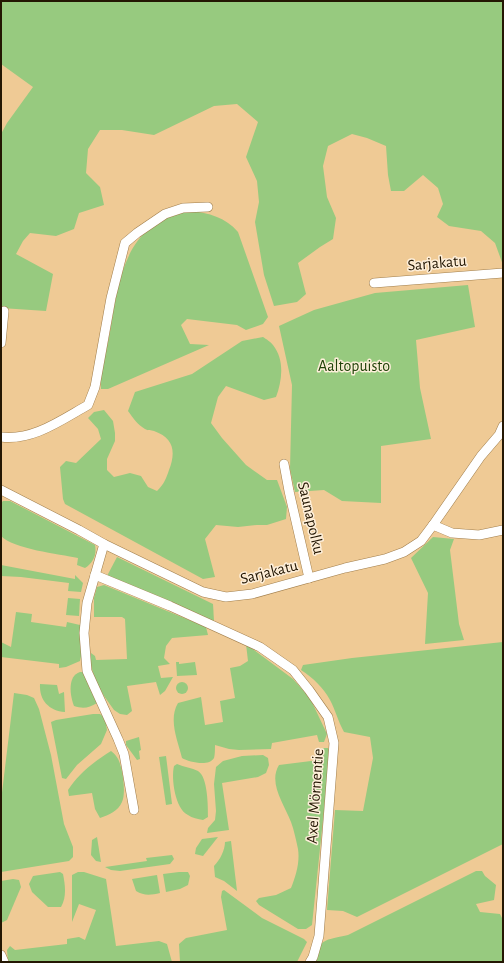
<svg xmlns="http://www.w3.org/2000/svg" width="504" height="963" font-family="'Alegreya Sans',sans-serif">
<rect width="100%" height="100%" fill="#efca95"/>
<g fill="#97ca7f">
<path d="M 1,1 L 503,1 L 503,265 L 495,243 L 481,231 L 449,226 L 437,217 L 443,204 L 438,188 L 423,175 L 404,191 L 391,191 L 388,175 L 386,146 L 367,138 L 352,134 L 328,146 L 323,166 L 327,197 L 336,218 L 333,239 L 320,247 L 298,263 L 306,294 L 297,302 L 274,306 L 264,275 L 255,222 L 259,202 L 257,181 L 246,157 L 258,122 L 237,104 L 214,106 L 154,135 L 122,130 L 100,130 L 88,149 L 86,173 L 100,187 L 104,205 L 79,213 L 74,229 L 56,236 L 30,233 L 23,241 L 16,254 L 53,274 L 46,311 L 1,308 L 1,134 L 7,123 L 33,87 L 1,64 Z"/>
<path d="M 190,211 C 209,213 225,217 238,232 L 268,317 L 263,324 L 246,330 L 237,325 L 187,319 L 181,325 L 190,344 L 209,345 L 108,389 L 101,389 C 100,371 107,350 110,332 C 119,278 125,222 190,211 Z"/>
<path d="M 468,285 L 475,327 L 416,340 L 420,388 L 431,439 L 381,446 L 381,503 L 342,501 L 324,490 L 295,492 L 290,469 L 292,385 L 279,326 L 314,310 L 375,293 Z"/>
<path d="M 263,337 C 266,339 271,342 273,345 C 285,360 282,381 276,397 L 264,400 L 226,386 L 218,397 L 211,423 L 222,438 L 246,465 L 267,480 L 277,480 L 287,507 L 286,519 L 267,525 L 257,525 L 238,527 L 216,525 L 205,539 L 215,577 L 203,579 L 65,504 L 63,499 L 60,467 L 66,461 L 76,463 L 101,439 L 98,429 L 88,418 L 94,412 L 104,410 L 113,421 L 115,433 L 115,441 L 107,459 L 107,470 L 114,477 L 130,473 L 141,476 L 148,487 L 157,491 C 164,484 166,479 169,470 C 176,452 174,438 154,431 C 151,430 148,431 145,429 C 138,425 133,418 128,411 L 135,392 L 192,374 L 242,341 Z"/>
<path d="M 3,501 L 10,501 L 95,545 C 97,555 93,563 85,568 L 77,565 L 78,558 C 59,554 13,549 1,536 L 1,503 Z"/>
<path d="M 433,537 L 454,539 L 450,550 L 459,624 L 464,640 L 425,644 L 428,593 L 411,558 Z"/>
<path d="M 117,557 L 213,604 L 214,621 L 107,576 Z"/>
<path d="M 1,565 L 75,579 L 75,575 L 83,583 L 81,592 L 68,591 L 69,583 L 21,577 L 1,576 Z"/>
<path d="M 104,585 L 206,627 L 208,635 L 172,638 L 166,646 L 164,658 L 170,664 L 158,666 L 161,678 L 173,677 L 165,691 L 160,695 L 156,682 L 127,686 L 132,711 L 127,715 L 120,714 L 114,710 L 104,696 L 96,682 L 91,666 L 91,653 L 95,656 L 96,660 L 127,659 L 125,619 L 122,617 L 94,617 L 94,598 L 97,587 Z"/>
<path d="M 68,598 L 80,599 L 79,616 L 66,615 Z"/>
<path d="M 16,612 L 32,614 L 31,622 L 66,627 L 67,622 L 80,625 L 82,652 L 80,661 L 66,667 L 59,668 L 59,664 L 1,657 L 1,642 L 11,647 Z"/>
<path d="M 503,642 L 503,844 L 357,917 L 343,911 L 327,910 L 335,810 L 363,811 L 373,758 L 370,737 L 344,732 C 338,721 335,709 330,700 C 323,687 313,678 301,670 L 303,665 L 352,658 Z"/>
<path d="M 246,644 L 293,679 L 310,698 L 327,734 L 324,742 L 319,742 L 317,735 L 272,743 L 271,749 L 239,750 L 229,749 L 215,745 C 215,749 215,755 214,758 C 209,767 189,762 182,758 C 178,741 168,720 178,703 L 201,697 L 205,725 L 223,722 L 220,701 L 235,698 L 230,668 L 240,666 L 248,661 Z"/>
<path d="M 176,662 L 179,662 L 179,664 L 195,662 L 197,675 L 177,676 Z"/>
<path d="M 80,672 L 83,672 L 97,703 C 89,708 83,709 74,706 C 70,696 67,676 80,672 Z"/>
<circle cx="182" cy="688" r="6"/>
<path d="M 40,684 L 57,685 L 59,694 L 64,692 L 65,712 C 49,711 39,700 40,684 Z"/>
<path d="M 14,693 L 27,695 L 34,698 L 39,709 L 51,755 L 64,824 L 73,847 L 73,857 L 69,861 L 1,872 L 1,801 Z"/>
<path d="M 93,714 L 100,714 L 105,718 L 107,730 L 101,744 L 77,765 L 66,779 L 62,778 L 51,722 L 56,720 Z"/>
<path d="M 139,737 L 141,750 L 139,751 L 140,759 L 137,760 L 126,745 L 126,741 Z"/>
<path d="M 324,748 L 328,748 L 330,753 L 312,925 L 306,929 L 298,929 L 259,905 L 256,901 L 259,898 L 276,895 L 291,888 C 296,876 300,862 298,849 C 296,840 294,830 291,822 C 284,804 268,783 279,765 L 319,760 L 319,750 Z"/>
<path d="M 111,751 C 115,754 119,759 120,764 C 123,772 126,794 122,802 C 118,811 109,815 100,818 L 95,809 L 92,793 L 69,796 L 68,790 C 79,773 95,761 111,751 Z"/>
<path d="M 263,755 L 268,758 L 269,765 L 266,773 L 258,777 L 222,783 L 229,830 L 207,833 L 208,828 L 215,820 L 216,811 L 214,784 L 216,767 L 223,761 L 242,756 Z"/>
<path d="M 166,756 L 172,804 L 166,805 L 159,757 Z"/>
<path d="M 177,764 C 184,767 192,768 198,771 C 208,777 208,807 208,817 L 203,820 C 198,819 192,818 188,815 C 175,809 171,778 174,766 Z"/>
<path d="M 97,837 L 101,862 L 96,861 L 91,855 L 92,840 Z"/>
<path d="M 218,837 L 203,856 L 195,854 L 196,848 L 202,839 Z"/>
<path d="M 231,841 L 237,891 L 224,881 L 215,877 L 214,866 C 220,860 225,850 225,842 Z"/>
<path d="M 172,855 L 174,859 L 170,864 L 120,871 L 111,870 L 105,867 L 147,861 L 146,858 Z"/>
<path d="M 476,871 L 482,871 L 485,876 L 496,885 L 494,900 L 476,904 L 480,912 L 500,914 L 503,920 L 503,962 L 312,962 C 322,937 323,941 348,935 Z"/>
<path d="M 60,872 L 63,874 C 65,884 67,897 61,907 L 48,907 L 32,892 L 29,884 L 33,876 Z"/>
<path d="M 78,872 L 84,872 L 106,879 L 116,946 L 159,941 L 167,944 L 172,962 L 8,962 L 7,950 L 10,946 L 15,950 L 67,944 L 67,939 L 79,937 L 85,940 L 96,910 L 79,904 L 72,922 L 72,875 Z"/>
<path d="M 179,872 L 188,872 L 190,876 L 188,885 L 180,889 L 166,892 L 163,874 Z"/>
<path d="M 157,875 L 160,893 C 151,895 144,896 136,891 L 132,879 Z"/>
<path d="M 13,879 L 19,880 L 21,887 L 7,920 L 1,923 L 1,881 Z"/>
<path d="M 224,890 L 262,918 L 304,939 L 307,942 L 297,962 L 180,962 L 179,944 L 186,938 L 227,930 L 221,897 L 222,891 Z"/>
</g>
<g fill="none" stroke-linecap="round" stroke-linejoin="round">
<defs>
<g id="minor">
<path d="M 374,283 L 503,273"/>
<path d="M 1,343 L 4,311"/>
<path d="M 1,437 C 33,441 61,420 88,405 L 95,387 L 111,298 L 125,243 L 137,233 L 165,214 L 183,208 L 208,207"/>
<path d="M 284,464 L 289,491 L 309,578"/>
<path d="M 1,490 L 79,530 L 104,544 L 203,592 L 226,597 L 252,594 L 345,568 L 385,559 L 404,552 L 421,541 L 433,525 L 481,456 L 499,435 L 503,426"/>
<path d="M 433,525 L 452,533 L 479,535 L 503,530"/>
<path d="M 104,544 L 87,603 L 84,633 L 87,671 L 118,739 L 124,754 L 134,810"/>
<path d="M 95,575 L 170,606 L 260,647 L 293,670 L 309,690 L 328,717 L 334,743 L 319,936 L 313,957 L 310,962"/>
<path d="M 1,955 L 4,962"/>
</g>
</defs>
<use href="#minor" stroke="#a17e4b" stroke-width="10"/>
<use href="#minor" stroke="#fff" stroke-width="9"/>
</g>
<g text-anchor="middle" dominant-baseline="central" stroke-width="3" stroke-linejoin="round" paint-order="stroke">
<g font-size="16" fill="#241703" stroke="#feefda">
<text transform="translate(437 263) rotate(-5)">Sarjakatu</text>
<text transform="translate(311 518) rotate(77)">Saunapolku</text>
<text transform="translate(269 572) rotate(-14)">Sarjakatu</text>
<text transform="translate(315 796) rotate(-86)">Axel Mörnentie</text>
</g>
<g font-size="16" fill="#204208" stroke="#feefda">
<text x="354" y="366">Aaltopuisto</text>
</g>
</g>
<rect width="504" height="963" fill="none" stroke="#241703" stroke-width="4"/>
</svg>
